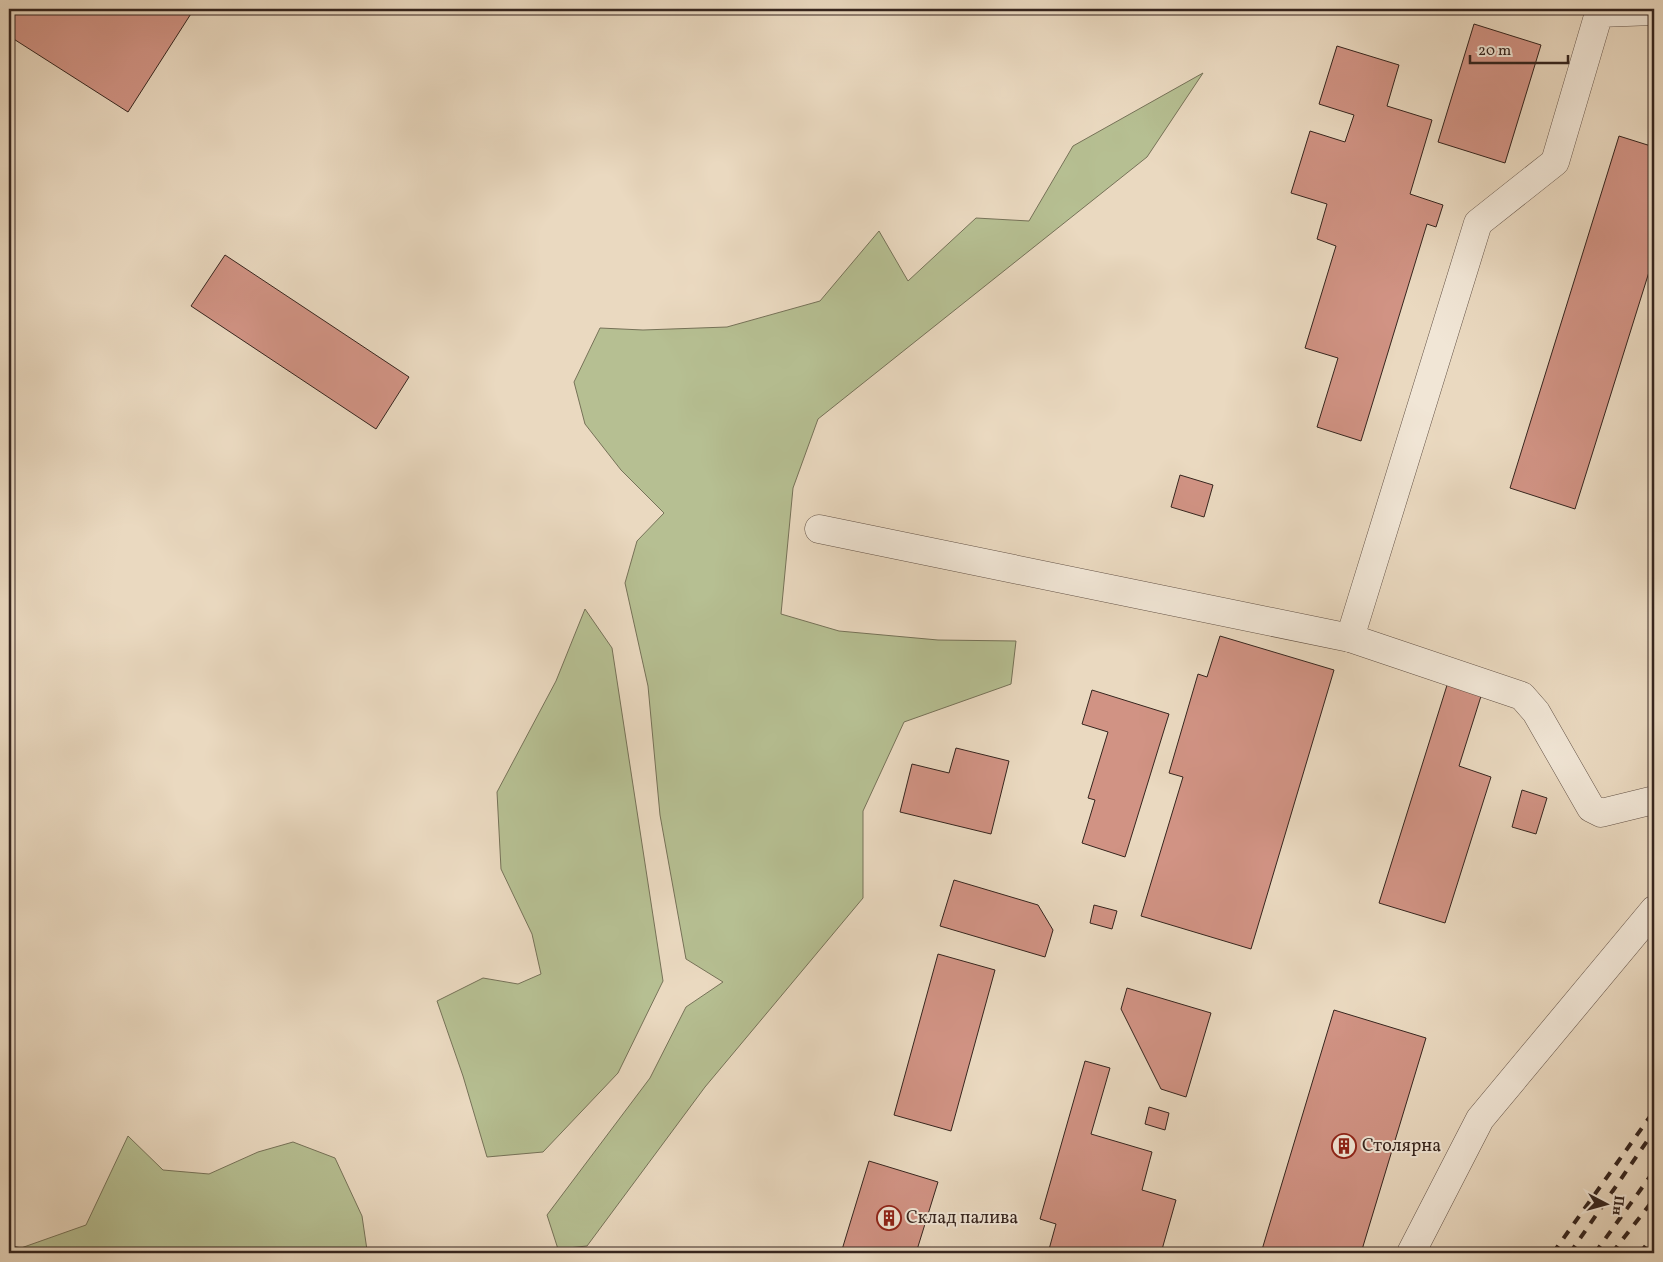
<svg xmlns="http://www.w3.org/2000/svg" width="1663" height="1262" font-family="Vollkorn,serif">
<rect width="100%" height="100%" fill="#ead9c0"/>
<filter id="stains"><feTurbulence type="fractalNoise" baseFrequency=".004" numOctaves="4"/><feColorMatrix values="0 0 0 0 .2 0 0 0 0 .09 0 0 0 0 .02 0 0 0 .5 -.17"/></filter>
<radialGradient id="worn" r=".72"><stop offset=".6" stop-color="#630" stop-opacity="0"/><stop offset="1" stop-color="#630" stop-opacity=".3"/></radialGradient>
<g fill="#b6bf92" stroke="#767258">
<path d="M 1203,73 L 1147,157 L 818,419 L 793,488 L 781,614 L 839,631 L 938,640 L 1016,641 L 1011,684 L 904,722 L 863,811 L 863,898 L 705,1087 L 587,1246 L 558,1249 L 547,1215 L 650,1078 L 686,1007 L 723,982 L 686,959 L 660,815 L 648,686 L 625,583 L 637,541 L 664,513 L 621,470 L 585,424 L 574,382 L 600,328 L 643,330 L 727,327 L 820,301 L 879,231 L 908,281 L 976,218 L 1029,221 L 1073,146 Z"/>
<path d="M 585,609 L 612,648 L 663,981 L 618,1073 L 543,1152 L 487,1157 L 463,1076 L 437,1001 L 483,978 L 518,984 L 541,974 L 532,934 L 501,869 L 497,792 L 556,681 Z"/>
<path d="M 128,1136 L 163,1170 L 209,1174 L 258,1152 L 293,1142 L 335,1158 L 362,1216 L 367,1250 L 371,1253 L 9,1253 L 9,1245 L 21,1248 L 86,1225 Z"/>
</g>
<g fill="#d19384" stroke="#36251e">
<path d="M 9,9 L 194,9 L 128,112 L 9,36 Z"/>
<path d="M 1474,24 L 1541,45 L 1505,163 L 1438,142 Z"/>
<path d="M 1337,46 L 1399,65 L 1387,106 L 1432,120 L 1410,194 L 1443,205 L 1436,227 L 1427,224 L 1361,441 L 1317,427 L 1338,358 L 1305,348 L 1336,246 L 1317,239 L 1327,204 L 1291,193 L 1310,131 L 1345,142 L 1354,115 L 1319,104 Z"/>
<path d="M 1619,136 L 1654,147 L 1654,256 L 1575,509 L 1510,488 Z"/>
<path d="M 225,255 L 409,377 L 376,429 L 191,306 Z"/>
<path d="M 1180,475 L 1213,485 L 1204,517 L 1171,507 Z"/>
<path d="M 1220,636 L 1334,670 L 1251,949 L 1141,916 L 1183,777 L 1169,773 L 1198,674 L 1207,677 Z"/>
<path d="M 1448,682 L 1482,693 L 1459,766 L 1491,777 L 1445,923 L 1379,903 Z"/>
<path d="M 1092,690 L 1169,714 L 1125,857 L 1082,843 L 1095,800 L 1088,798 L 1108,732 L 1082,724 Z"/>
<path d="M 956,748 L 1009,761 L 991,834 L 900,812 L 912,764 L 949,773 Z"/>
<path d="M 1522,790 L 1547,798 L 1536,834 L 1512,827 Z"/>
<path d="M 954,880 L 1038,905 L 1053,930 L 1045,957 L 940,926 Z"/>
<path d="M 1094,905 L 1117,911 L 1112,929 L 1090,923 Z"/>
<path d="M 938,954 L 995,970 L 951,1131 L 894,1115 Z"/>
<path d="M 1127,988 L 1211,1013 L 1186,1097 L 1161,1089 L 1121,1009 Z"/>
<path d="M 1334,1010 L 1426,1038 L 1361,1253 L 1261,1253 Z"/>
<path d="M 1085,1061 L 1110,1068 L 1091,1134 L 1152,1152 L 1142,1190 L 1176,1200 L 1161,1253 L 1048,1253 L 1056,1224 L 1040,1219 Z"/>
<path d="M 1149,1107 L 1169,1113 L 1165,1130 L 1145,1124 Z"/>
<path d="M 869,1161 L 938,1182 L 916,1253 L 841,1253 Z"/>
</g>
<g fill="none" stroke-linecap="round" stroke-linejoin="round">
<defs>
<g id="minor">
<path d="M 819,529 L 1350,638 L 1522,696 L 1536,712 L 1591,808 L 1601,813 L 1654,800"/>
<path d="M 1350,638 L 1478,223 L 1555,162 L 1599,13 L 1654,11"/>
<path d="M 1411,1253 L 1480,1119 L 1654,910"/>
</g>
</defs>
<use href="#minor" stroke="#635246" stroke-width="29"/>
<use href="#minor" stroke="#f1e6d6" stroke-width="28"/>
<g stroke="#36251e" stroke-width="4" stroke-dasharray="9 9" stroke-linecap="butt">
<path d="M 1553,1253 L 1654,1111"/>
<path d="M 1570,1253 L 1654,1131"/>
<path d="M 1595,1253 L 1654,1171"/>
<path d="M 1612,1253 L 1654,1199"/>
<path d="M 1640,1253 L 1654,1235"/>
</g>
</g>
<defs>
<symbol id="building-ring" viewBox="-11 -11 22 22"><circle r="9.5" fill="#f1e6d6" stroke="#8f2418" stroke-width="1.5"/><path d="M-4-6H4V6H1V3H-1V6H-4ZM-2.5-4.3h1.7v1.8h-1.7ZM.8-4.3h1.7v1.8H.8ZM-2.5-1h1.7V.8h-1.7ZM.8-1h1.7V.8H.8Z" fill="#8f2418"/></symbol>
</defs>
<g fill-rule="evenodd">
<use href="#building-ring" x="1330" y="1132" width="28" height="28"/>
<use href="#building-ring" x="875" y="1204" width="28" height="28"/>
</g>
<g text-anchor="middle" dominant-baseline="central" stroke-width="4" stroke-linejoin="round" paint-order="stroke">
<g font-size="18" fill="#36251e" stroke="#f1e6d6" text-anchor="start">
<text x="1362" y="1146">Столярна</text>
<text x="906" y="1218">Склад палива</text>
</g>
</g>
<rect width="1663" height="1262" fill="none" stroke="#ead9c0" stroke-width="30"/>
<rect x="10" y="10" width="1643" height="1242" fill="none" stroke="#36251e" stroke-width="2.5"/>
<rect x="15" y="15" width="1633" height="1232" fill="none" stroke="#36251e"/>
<g transform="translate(1606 1204) rotate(96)" stroke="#f1e6d6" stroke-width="4" paint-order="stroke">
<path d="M0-4L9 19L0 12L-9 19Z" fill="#36251e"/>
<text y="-8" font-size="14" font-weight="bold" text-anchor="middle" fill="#36251e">Пн</text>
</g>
<path d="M1470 55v8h98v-8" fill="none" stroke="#36251e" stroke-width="2.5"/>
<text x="1478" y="55" font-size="15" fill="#36251e" stroke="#f1e6d6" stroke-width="4" paint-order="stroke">20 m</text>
<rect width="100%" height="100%" filter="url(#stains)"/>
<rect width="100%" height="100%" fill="url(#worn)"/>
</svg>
